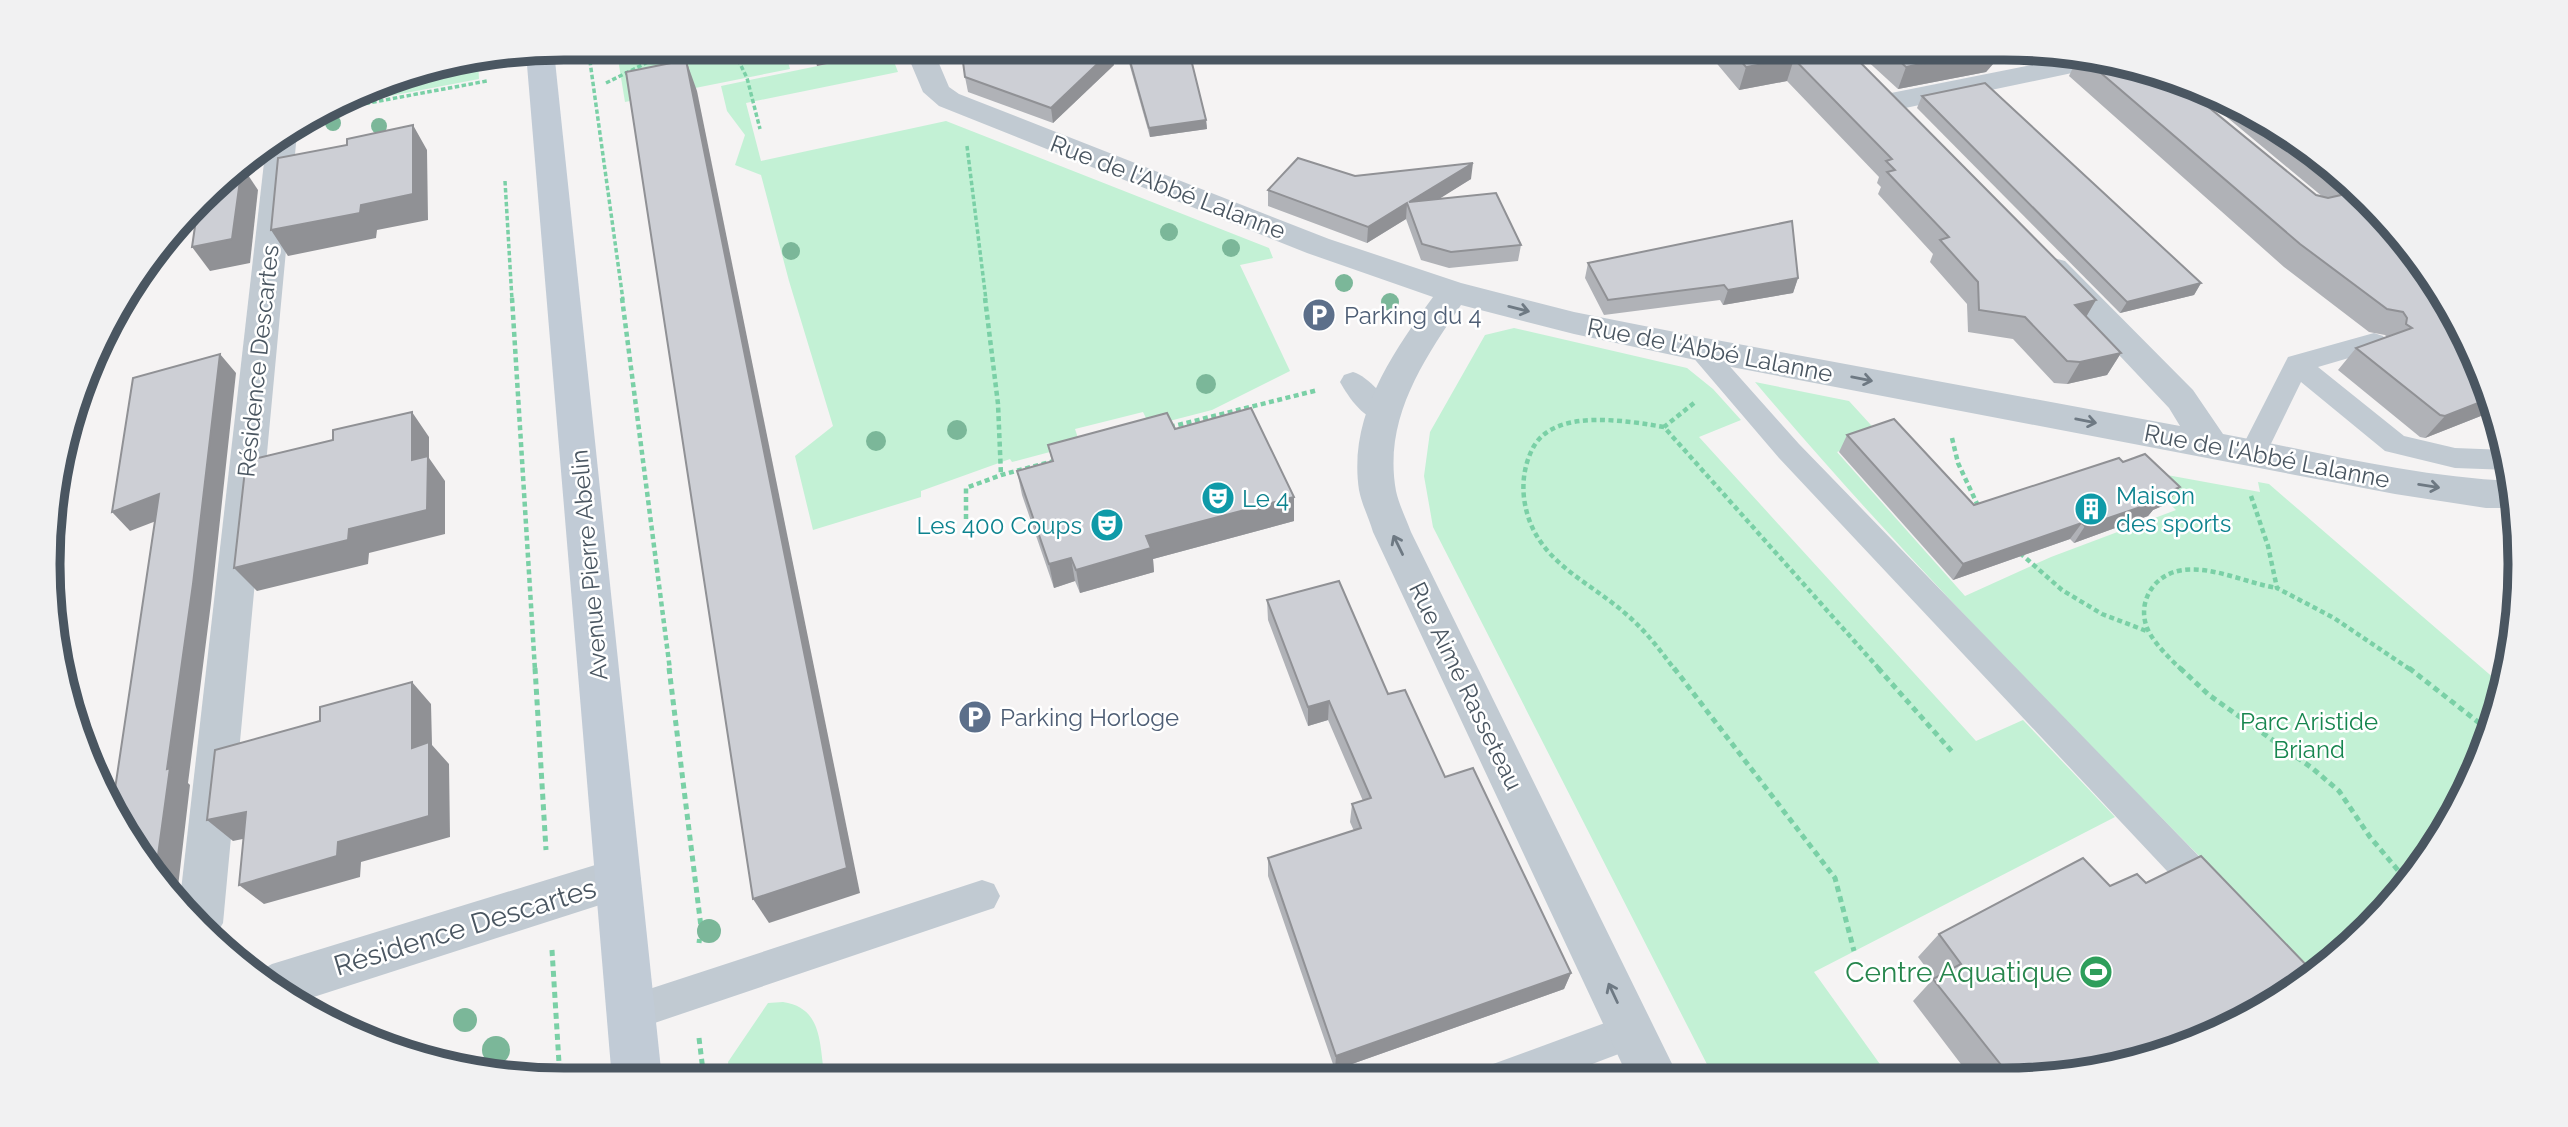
<svg xmlns="http://www.w3.org/2000/svg" width="2568" height="1127" font-family="Raleway,sans-serif">
<rect width="100%" height="100%" fill="#f5f3f3"/>
<g fill="#c3f1d5">
<path d="M 616,47 L 784,47 L 790,69 L 625,102 Z"/>
<path d="M 890,51 L 898,72 L 746,103 L 761,161 L 946,121 L 1269,248 L 1273,258 L 1240,265 L 1290,371 L 1212,410 L 1150,426 L 1143,412 L 1075,429 L 1080,444 L 1012,462 L 1010,459 L 921,491 L 921,497 L 813,530 L 795,456 L 833,426 L 789,281 L 761,175 L 735,165 L 745,135 L 727,111 L 721,86 Z"/>
<path d="M 478,61 L 479,79 L 369,100 L 369,87 L 397,75 Z"/>
<path d="M 1514,328 L 1687,368 L 1713,389 L 1741,420 L 1699,437 L 1976,741 L 2023,720 L 2115,817 L 1814,972 L 1887,1074 L 1883,1076 L 1713,1076 L 1433,527 L 1424,476 L 1430,432 L 1485,335 Z"/>
<path d="M 1755,382 L 1849,401 L 1881,436 L 1837,452 L 1965,596 L 2051,557 L 2176,510 L 2134,469 L 2260,492 L 2258,482 L 2269,484 L 2503,686 L 2493,730 L 2434,851 L 2345,952 L 2314,972 C 2124,779 1930,589 1755,382 Z"/>
<path d="M 783,1002 C 824,1008 819,1046 825,1079 L 730,1079 L 728,1062 L 768,1003 Z"/>
</g>
<g fill="none" stroke-linecap="round" stroke-linejoin="round">
<g stroke="#7ad0a6" stroke-width="3.5" stroke-dasharray="4.5 2.5" stroke-linecap="butt">
<path d="M 588,47 L 623,300"/>
<path d="M 732,47 L 747,78 L 760,129"/>
<path d="M 606,83 L 678,47"/>
<path d="M 345,99 L 363,104 L 487,81"/>
<path d="M 967,146 L 986,300"/>
<path d="M 505,181 L 512,300"/>
</g>
<g stroke="#7ad0a6" stroke-width="4.5" stroke-dasharray="5 3.5" stroke-linecap="butt">
<path d="M 512,298 L 535,670"/>
<path d="M 622,298 L 670,670"/>
<path d="M 985,298 L 998,404 L 1001,475"/>
<path d="M 1694,403 L 1664,427 L 1880,670"/>
<path d="M 1170,427 L 1318,390"/>
<path d="M 1664,427 C 1628,421 1556,408 1534,446 C 1525,462 1522,480 1524,498 C 1532,560 1585,578 1626,614 C 1645,630 1660,650 1675,670"/>
<path d="M 1952,438 L 1958,463 L 1979,508"/>
<path d="M 2251,496 L 2268,546 L 2277,588 L 2334,618 L 2411,670"/>
<path d="M 966,519 L 966,488 L 1001,475 L 1054,461"/>
<path d="M 2020,553 L 2062,590 L 2102,614 L 2149,632"/>
<path d="M 2182,670 C 2171,660 2158,647 2150,634 C 2134,606 2152,574 2183,570 C 2212,566 2247,583 2277,588"/>
</g>
<g stroke="#7ad0a6" stroke-width="5" stroke-dasharray="6 4.5" stroke-linecap="butt">
<path d="M 535,668 L 546,850"/>
<path d="M 669,668 L 701,927 L 699,943"/>
<path d="M 1674,668 L 1835,878 L 1854,951"/>
<path d="M 1878,668 L 1954,754"/>
<path d="M 2180,668 L 2209,695 L 2312,768 L 2339,791 L 2370,837 L 2407,881"/>
<path d="M 2409,668 L 2492,733"/>
<path d="M 552,950 L 560,1079"/>
<path d="M 699,1038 L 704,1079"/>
</g>
<g fill="#c1cad2" fill-rule="evenodd">
<path d="M 2374,333 L 2383,336 L 2387,342 L 2383,348 L 2318,367 L 2404,436 L 2455,448 L 2506,450 L 2510,470 L 2455,468 L 2385,451 L 2301,382 L 2263,460 L 2253,463 L 2243,460 L 2239,453 L 2288,357 Z"/>
<path d="M 1700,340 L 1709,343 L 1799,444 L 2222,880 L 2228,892 L 2222,904 L 2210,908 L 2198,904 L 1779,458 L 1691,355 L 1687,349 L 1691,343 Z"/>
<path d="M 1353,372 C 1369,377 1386,398 1395,413 L 1391,420 C 1369,427 1350,400 1340,382 L 1344,375 Z"/>
<path d="M 982,880 L 994,884 L 1000,896 L 994,908 L 982,912 L 631,1031 L 618,1026 L 612,1013 L 618,1000 L 631,995 Z"/>
<path d="M 1632,1013 L 1645,1018 L 1651,1031 L 1645,1044 L 1558,1077 L 1487,1077 L 1493,1064 Z"/>
</g>
<g fill="#c1cad2" fill-rule="evenodd">
<path d="M 904,47 L 932,47 L 949,87 L 959,94 L 1329,239 L 1461,283 L 1574,312 L 1700,337 L 2180,426 L 2169,408 L 2038,269 L 2043,261 L 2054,258 L 2065,261 L 2193,390 L 2223,434 C 2318,452 2415,477 2512,481 L 2516,508 L 2486,508 L 2395,494 L 1700,361 L 1574,334 L 1461,305 C 1423,361 1383,419 1396,491 C 1399,505 1406,518 1411,532 L 1678,1076 L 1628,1077 L 1373,532 C 1369,518 1362,505 1359,490 C 1348,416 1392,354 1433,297 L 1307,253 L 939,106 L 923,92 Z"/>
<path d="M 2067,58 L 2103,64 L 2091,69 L 1891,111 L 1881,108 L 1877,102 L 1881,96 L 1891,93 Z"/>
<path d="M 291,126 L 297,133 L 223,923 L 213,940 L 180,899 L 266,145 Z"/>
<path d="M 618,858 L 634,864 L 641,879 L 634,894 L 295,1003 L 254,974 L 272,964 Z"/>
</g>
<path fill="#c1cbd6" fill-rule="evenodd" d="M 553,49 L 554,51 L 662,1079 L 612,1080 L 526,53 Z"/>
</g>
<g fill="#7bb799">
<circle cx="333" cy="123" r="8"/>
<circle cx="379" cy="126" r="8"/>
<circle cx="1169" cy="232" r="9"/>
<circle cx="1231" cy="248" r="9"/>
<circle cx="791" cy="251" r="9"/>
<circle cx="1344" cy="283" r="9"/>
<circle cx="1390" cy="302" r="9"/>
<circle cx="1206" cy="384" r="10"/>
<circle cx="957" cy="430" r="10"/>
<circle cx="876" cy="441" r="10"/>
<circle cx="709" cy="931" r="12"/>
<circle cx="465" cy="1020" r="12"/>
<circle cx="496" cy="1050" r="14"/>
</g>
<g fill="#b0b2b7">
<path d="M 1703,47 L 1845,47 L 2096,300 L 2086,317 L 2121,353 L 2107,375 L 2067,384 L 2054,383 L 2013,339 L 1968,332 L 1967,304 L 1930,262 L 1933,254 L 1878,194 L 1881,187 L 1877,183 L 1879,177 L 1787,81 L 1739,90 Z"/>
<path d="M 1852,47 L 2005,47 L 2007,48 L 1986,72 L 1898,89 Z"/>
<path d="M 1128,54 L 1206,120 L 1207,129 L 1150,137 L 1129,63 Z"/>
<path d="M 2043,54 L 2061,57 L 2049,59 Z"/>
<path d="M 1055,56 L 1114,65 L 1053,123 L 968,92 L 965,77 Z"/>
<path d="M 2077,59 L 2168,74 L 2316,195 L 2323,197 L 2182,80 L 2263,117 L 2345,176 L 2496,410 L 2425,438 L 2420,437 L 2338,370 L 2356,348 L 2387,337 L 2385,335 L 2369,332 L 2284,267 L 2069,76 Z"/>
<path d="M 1922,96 L 2201,283 L 2194,295 L 2120,313 L 1917,108 Z"/>
<path d="M 1355,176 L 1471,179 L 1438,199 L 1521,245 L 1518,261 L 1449,268 L 1421,260 L 1406,219 L 1367,243 L 1268,206 L 1268,190 Z"/>
<path d="M 1588,263 L 1798,278 L 1793,293 L 1723,305 L 1720,300 L 1604,315 L 1585,278 Z"/>
<path d="M 1175,429 L 1294,497 L 1294,521 L 1153,559 L 1154,572 L 1080,593 L 1075,581 L 1054,588 L 1022,495 L 1017,471 L 1052,462 L 1048,445 Z"/>
<path d="M 1847,435 L 1974,505 L 2167,504 L 2153,510 L 2148,516 L 2074,543 L 2070,539 L 1953,580 L 1839,452 Z"/>
<path d="M 2519,554 L 2518,574 L 2507,565 Z"/>
<path d="M 1267,600 L 1388,694 L 1445,777 L 1571,973 L 1564,989 L 1335,1070 L 1268,876 L 1268,858 L 1354,831 L 1350,822 L 1352,804 L 1363,801 L 1328,720 L 1308,726 L 1268,620 Z"/>
<path d="M 1939,934 L 2072,1075 L 1970,1076 L 1913,1001 L 1934,978 L 1918,957 Z"/>
</g>
<g fill="#909195">
<path d="M 819,47 L 876,47 L 878,54 L 817,66 L 812,49 Z"/>
<path d="M 1997,47 L 2007,48 L 1986,72 L 1898,89 L 1906,67 Z"/>
<path d="M 1112,50 L 1114,65 L 1053,123 L 1051,108 Z"/>
<path d="M 2051,55 L 2061,57 L 2049,59 Z"/>
<path d="M 1794,59 L 1787,81 L 1739,90 L 1746,67 Z"/>
<path d="M 686,60 L 697,91 L 860,893 L 769,923 L 753,899 Z"/>
<path d="M 1206,120 L 1207,129 L 1150,137 L 1149,128 Z"/>
<path d="M 413,125 L 427,150 L 428,220 L 377,230 L 376,238 L 288,256 L 271,230 L 361,205 Z"/>
<path d="M 1473,163 L 1471,179 L 1412,216 L 1409,202 Z"/>
<path d="M 242,166 L 258,190 L 250,263 L 210,271 L 192,247 Z"/>
<path d="M 1407,203 L 1406,219 L 1367,243 L 1368,227 Z"/>
<path d="M 1798,278 L 1793,293 L 1723,305 L 1728,290 Z"/>
<path d="M 2201,283 L 2194,295 L 2120,313 L 2127,302 Z"/>
<path d="M 2096,300 L 2083,322 L 2075,305 Z"/>
<path d="M 2121,353 L 2107,375 L 2067,384 L 2080,362 Z"/>
<path d="M 220,354 L 236,373 L 211,603 L 188,783 L 190,785 L 177,895 L 156,870 L 167,769 Z"/>
<path d="M 2491,398 L 2496,410 L 2425,438 L 2445,416 Z"/>
<path d="M 412,412 L 429,437 L 429,458 L 445,481 L 445,534 L 369,553 L 368,564 L 257,591 L 234,568 L 349,529 L 412,460 Z"/>
<path d="M 2180,487 L 2167,504 L 2153,510 L 2148,516 L 2074,543 L 2085,526 Z"/>
<path d="M 159,494 L 177,513 L 130,531 L 112,512 Z"/>
<path d="M 1294,497 L 1294,521 L 1153,559 L 1154,572 L 1080,593 L 1076,570 L 1146,536 Z"/>
<path d="M 2082,523 L 2070,539 L 1953,580 L 1963,564 Z"/>
<path d="M 1071,558 L 1075,581 L 1054,588 L 1049,564 Z"/>
<path d="M 412,682 L 431,704 L 432,745 L 449,764 L 450,837 L 361,862 L 360,877 L 264,904 L 239,885 L 338,842 L 412,748 Z"/>
<path d="M 1329,701 L 1328,720 L 1308,726 L 1308,707 Z"/>
<path d="M 246,812 L 271,833 L 233,841 L 207,820 Z"/>
<path d="M 1571,973 L 1564,989 L 1335,1070 L 1336,1056 Z"/>
</g>
<g fill="#cdcfd5" stroke="#909195" stroke-width="2">
<path d="M 961,47 L 1053,47 L 1055,56 L 1112,50 L 1051,108 L 965,77 Z"/>
<path d="M 1180,47 L 1188,47 L 1206,120 L 1149,128 L 1128,54 Z"/>
<path d="M 1728,47 L 1845,47 L 2096,300 L 2075,305 L 2121,353 L 2080,362 L 2067,361 L 2025,317 L 1979,310 L 1978,282 L 1940,240 L 1949,237 L 1887,172 L 1895,170 L 1886,161 L 1892,159 L 1794,59 L 1746,67 Z"/>
<path d="M 1884,47 L 1997,47 L 1995,49 L 1906,67 Z"/>
<path d="M 686,60 L 847,868 L 753,899 L 626,72 Z"/>
<path d="M 2087,61 L 2168,74 L 2316,195 L 2328,198 L 2341,195 L 2348,186 L 2342,177 L 2299,143 L 2345,176 L 2414,250 L 2468,336 L 2491,398 L 2445,416 L 2440,415 L 2356,348 L 2412,328 L 2406,324 L 2407,318 L 2403,312 L 2387,309 L 2300,244 Z"/>
<path d="M 1985,83 L 2201,283 L 2127,302 L 1922,96 Z"/>
<path d="M 413,125 L 413,194 L 361,205 L 360,213 L 271,230 L 278,158 L 347,145 L 347,139 Z"/>
<path d="M 1298,158 L 1355,176 L 1473,163 L 1409,202 L 1496,193 L 1521,245 L 1451,252 L 1422,244 L 1407,203 L 1368,227 L 1268,190 Z"/>
<path d="M 242,166 L 232,239 L 192,247 L 198,206 L 223,175 L 234,168 Z"/>
<path d="M 1792,221 L 1798,278 L 1728,290 L 1724,285 L 1608,300 L 1588,263 Z"/>
<path d="M 220,354 L 193,584 L 167,769 L 170,768 L 156,870 L 116,821 L 112,809 L 159,494 L 112,512 L 133,378 Z"/>
<path d="M 1251,408 L 1294,497 L 1146,536 L 1151,548 L 1076,570 L 1071,558 L 1049,564 L 1017,471 L 1053,461 L 1048,445 L 1167,413 L 1175,429 Z"/>
<path d="M 412,412 L 412,460 L 428,456 L 427,510 L 349,529 L 348,540 L 234,568 L 246,461 L 333,440 L 333,430 Z"/>
<path d="M 1894,419 L 1974,505 L 2119,458 L 2123,462 L 2145,454 L 2180,487 L 2157,497 L 2161,500 L 2085,526 L 2082,523 L 1963,564 L 1847,435 Z"/>
<path d="M 1339,581 L 1388,694 L 1405,690 L 1445,777 L 1473,768 L 1571,973 L 1336,1056 L 1268,858 L 1361,828 L 1352,804 L 1371,798 L 1329,701 L 1308,707 L 1267,600 Z"/>
<path d="M 412,682 L 412,748 L 429,742 L 429,816 L 338,842 L 337,856 L 239,885 L 246,812 L 207,820 L 215,750 L 320,721 L 320,707 Z"/>
<path d="M 2201,856 L 2314,973 L 2232,1027 L 2072,1075 L 2009,1075 L 1933,979 L 1961,964 L 1939,934 L 2083,858 L 2110,886 L 2137,874 L 2146,883 Z"/>
</g>
<defs><path id="oneway-shaft" d="M-6 0H5M1.5-3L5.5 0L1.5 3" fill="none" stroke-width="1.6" stroke-linecap="round" stroke-linejoin="round" transform="scale(1.75)"/></defs>
<g stroke="#6e7983">
<use href="#oneway-shaft" transform="translate(1519 309) rotate(14)"/>
<use href="#oneway-shaft" transform="translate(1862 379) rotate(11)"/>
<use href="#oneway-shaft" transform="translate(2086 421) rotate(11)"/>
<use href="#oneway-shaft" transform="translate(2429 486) rotate(9)"/>
<use href="#oneway-shaft" transform="translate(1398 545) rotate(-116)"/>
<use href="#oneway-shaft" transform="translate(1613 993) rotate(-115)"/>
</g>
<defs>
<symbol id="parking-disc" viewBox="-11 -11 22 22"><circle r="9.5" fill="#5c6f8a" stroke="#fff"/><path d="M-3.5-5.5H1a3.5 3.5 0 0 1 0 7H-1V5.5H-3.5ZM-1-3.4V-.6H.8a1.4 1.4 0 0 0 0-2.8Z" fill="#fff"/></symbol>
<symbol id="theatre-disc" viewBox="-11 -11 22 22"><circle r="9.5" fill="#0f9aa8" stroke="#fff"/><path d="M-5-5.5Q0-4 5-5.5V0Q5 5 0 6Q-5 5-5 0ZM-3.3-2.5H-1v1.5H-3.3ZM1-2.5H3.3v1.5H1ZM-2.8 1Q0 5.5 2.8 1Z" fill="#fff"/></symbol>
<symbol id="building-disc" viewBox="-11 -11 22 22"><circle r="9.5" fill="#0f9aa8" stroke="#fff"/><path d="M-4-6H4V6H1V3H-1V6H-4ZM-2.5-4.3h1.7v1.8h-1.7ZM.8-4.3h1.7v1.8H.8ZM-2.5-1h1.7V.8h-1.7ZM.8-1h1.7V.8H.8Z" fill="#fff"/></symbol>
<symbol id="stadium-disc" viewBox="-11 -11 22 22"><circle r="9.5" fill="#2e9e5b" stroke="#fff"/><path d="M0-5a6.5 5 0 1 0 0 10a6.5 5 0 1 0 0-10ZM-3.5-1.8h7v3.6h-7Z" fill="#fff"/></symbol>
</defs>
<g fill-rule="evenodd">
<use href="#parking-disc" x="1300" y="296" width="38" height="38"/>
<use href="#theatre-disc" x="1199" y="479" width="38" height="38"/>
<use href="#building-disc" x="2072" y="490" width="38" height="38"/>
<use href="#theatre-disc" x="1088" y="506" width="38" height="38"/>
<use href="#parking-disc" x="956" y="698" width="38" height="38"/>
<use href="#stadium-disc" x="2077" y="953" width="38" height="38"/>
</g>
<g text-anchor="middle" dominant-baseline="central" stroke-width="5" stroke-linejoin="round" paint-order="stroke">
<g font-size="24" fill="#4a5661" stroke="#fff">
<text transform="translate(1168 187) rotate(21)">Rue de l'Abbé Lalanne</text>
<text transform="translate(1710 350) rotate(11)">Rue de l'Abbé Lalanne</text>
<text transform="translate(258 361) rotate(-84)">Résidence Descartes</text>
<text transform="translate(2267 456) rotate(11)">Rue de l'Abbé Lalanne</text>
<text transform="translate(589 565) rotate(-95)">Avenue Pierre Abelin</text>
<text transform="translate(1466 686) rotate(64)">Rue Aimé Rasseteau</text>
</g>
<g font-size="24" fill="#4e5e75" stroke="#fff" text-anchor="start">
<text x="1344" y="315">Parking du 4</text>
<text x="1000" y="717">Parking Horloge</text>
</g>
<g font-size="24" fill="#0d838f" stroke="#fff" text-anchor="start">
<text x="2116" y="495">Maison<tspan x="2116" dy="28">des sports</tspan></text>
<text x="1242" y="498">Le 4</text>
<text x="1082" y="525" text-anchor="end">Les 400 Coups</text>
</g>
<g font-size="24" fill="#17864f" stroke="#fff">
<text x="2309" y="721">Parc Aristide<tspan x="2309" dy="28">Briand</tspan></text>
</g>
<g font-size="28" fill="#4a5661" stroke="#fff">
<text transform="translate(465 927) rotate(-17)">Résidence Descartes</text>
</g>
<g font-size="28" fill="#27864d" stroke="#fff" text-anchor="end">
<text x="2072" y="972">Centre Aquatique</text>
</g>
</g>
<path d="M0 0H2568V1127H0ZM564 60H2004A504 504 0 0 1 2508 564V564A504 504 0 0 1 2004 1068H564A504 504 0 0 1 60 564V564A504 504 0 0 1 564 60Z" fill="#f1f1f2" fill-rule="evenodd"/>
<path fill="none" stroke="#4a5661" stroke-width="9" d="M564 60H2004A504 504 0 0 1 2508 564V564A504 504 0 0 1 2004 1068H564A504 504 0 0 1 60 564V564A504 504 0 0 1 564 60Z"/>
</svg>
